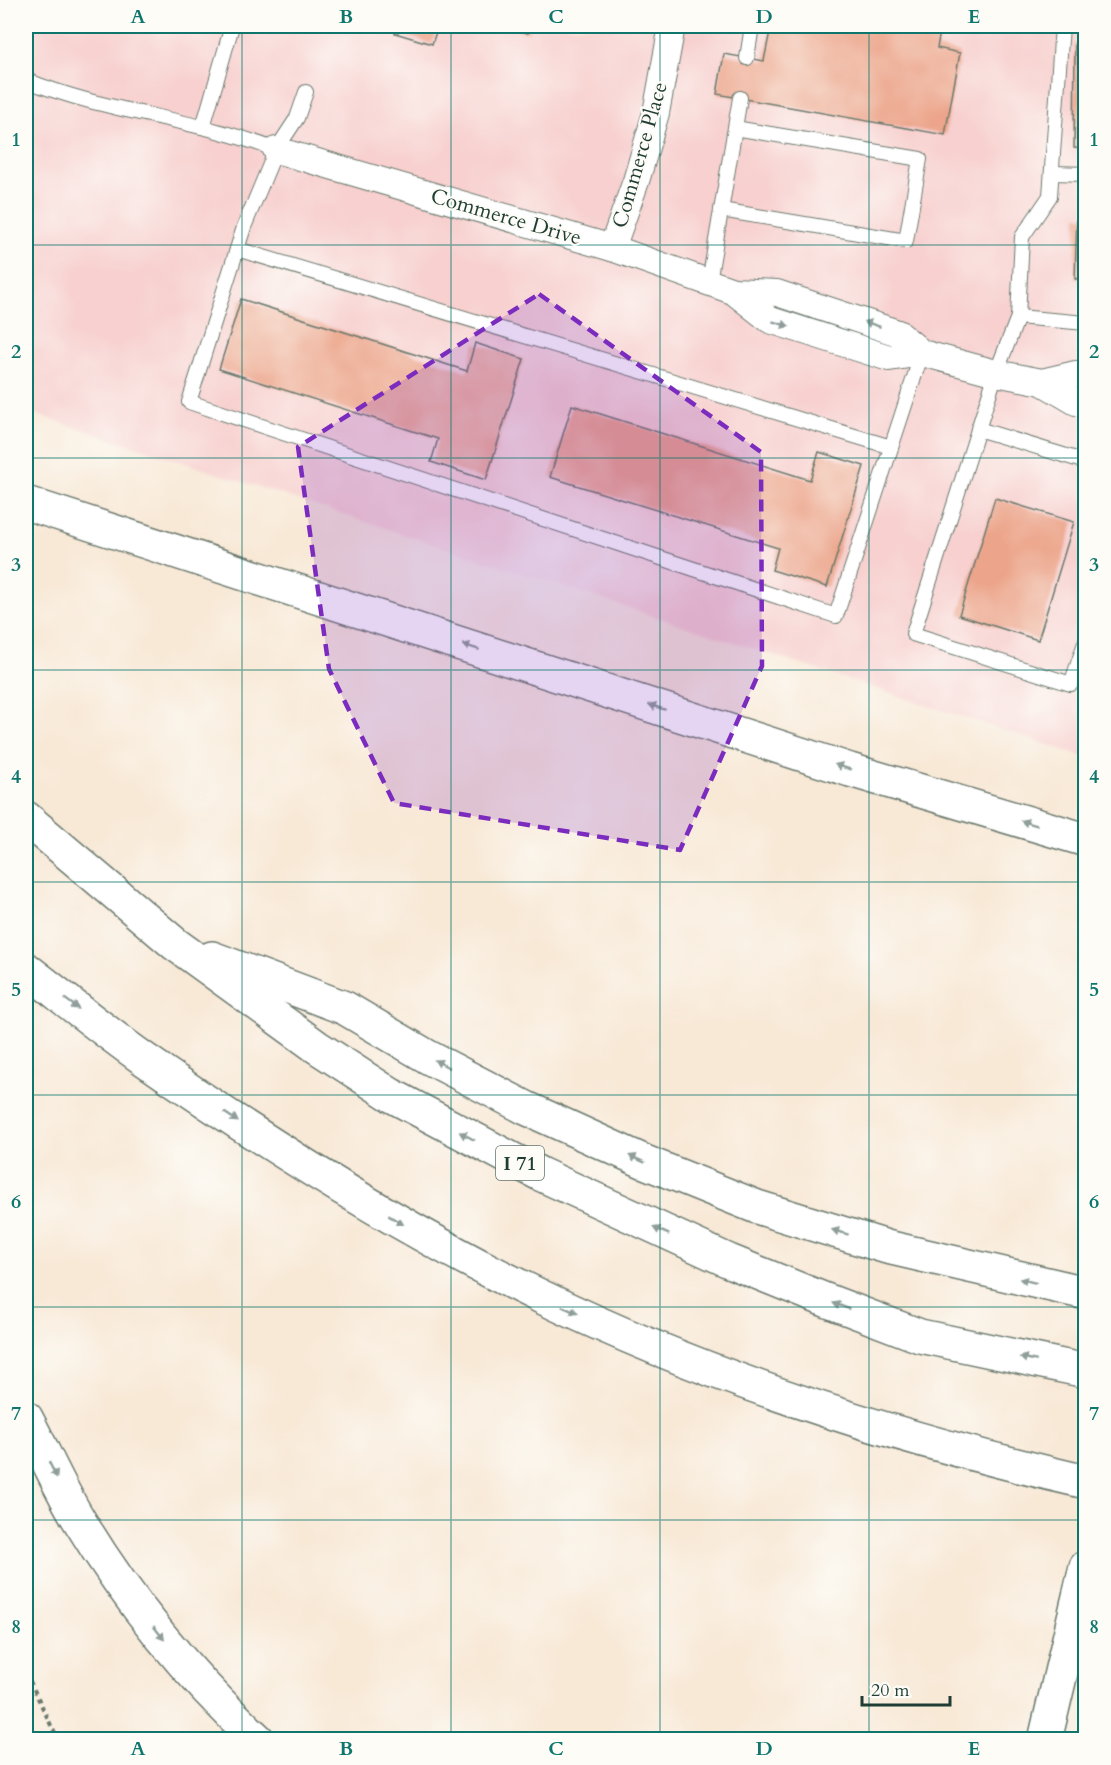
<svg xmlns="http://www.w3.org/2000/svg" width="1111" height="1765" font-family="Cardo,serif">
<rect width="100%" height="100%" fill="#fdfcf7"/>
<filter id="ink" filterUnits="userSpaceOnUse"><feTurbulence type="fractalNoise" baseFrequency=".0167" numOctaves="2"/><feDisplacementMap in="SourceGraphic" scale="12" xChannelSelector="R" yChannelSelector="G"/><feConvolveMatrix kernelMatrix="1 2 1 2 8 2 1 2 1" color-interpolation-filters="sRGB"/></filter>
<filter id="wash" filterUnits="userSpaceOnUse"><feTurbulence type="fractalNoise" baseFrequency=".008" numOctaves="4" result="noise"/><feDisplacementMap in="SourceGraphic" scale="24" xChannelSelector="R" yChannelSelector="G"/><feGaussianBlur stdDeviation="1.35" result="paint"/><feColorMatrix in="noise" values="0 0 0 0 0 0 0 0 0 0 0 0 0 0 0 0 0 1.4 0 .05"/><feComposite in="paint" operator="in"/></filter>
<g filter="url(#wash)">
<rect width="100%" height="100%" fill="#f8e8d6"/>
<path fill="#f7d0cf" d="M 26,26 L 1085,26 L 1085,757 L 26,411 Z"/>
<g id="blocks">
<g fill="#eca48a">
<path d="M 397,26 L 438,26 L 432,44 L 395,33 Z"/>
<path d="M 505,26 L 531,26 L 528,33 Z"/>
<path d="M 771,26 L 941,26 L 937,48 L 960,53 L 945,135 L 717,94 L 724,54 L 764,61 Z"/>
<path d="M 1075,44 L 1086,44 L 1086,149 L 1074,148 Z"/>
<path d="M 1077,216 L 1086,216 L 1086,279 L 1075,279 Z"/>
<path d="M 241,299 L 467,371 L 475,343 L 524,359 L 486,480 L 431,462 L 438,439 L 219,369 Z"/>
<path d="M 572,405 L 810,480 L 819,452 L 864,466 L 827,587 L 772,570 L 778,548 L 550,477 Z"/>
<path d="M 995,498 L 1074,522 L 1038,640 L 959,615 Z"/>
</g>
</g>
</g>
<g filter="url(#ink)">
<use href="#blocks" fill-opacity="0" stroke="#6b796d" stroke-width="1.5"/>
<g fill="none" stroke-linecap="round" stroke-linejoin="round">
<defs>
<g id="lane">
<path d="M 747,58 L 752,26"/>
<path d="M 26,80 C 106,113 195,118 276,150"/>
<path d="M 306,92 L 297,118 L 276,150 L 244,227 L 189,402 L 836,616 L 922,353"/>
<path d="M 203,127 L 232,26"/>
<path d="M 1053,173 L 1086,174"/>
<path d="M 721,210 L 906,241 L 920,159 L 735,128"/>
<path d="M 237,249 L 891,447"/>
<path d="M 709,282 L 740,98"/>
<path d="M 1018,317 L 1022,237 L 1050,196 L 1062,26"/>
<path d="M 1086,323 L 1018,317 L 996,373 L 913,634 L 1071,684 L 1086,640"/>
<path d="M 978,429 L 1086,462"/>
</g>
<g id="street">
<path d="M 276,150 L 612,248 L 733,291 L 777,293 L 898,333 L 922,353"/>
<path d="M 612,248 L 636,181 L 656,113 L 672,26"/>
<path d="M 733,291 L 770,320 L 889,358 L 922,353 L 996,373 L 1042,382 L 1076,402 L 1086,403"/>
<path d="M 1042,382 L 1076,374 L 1086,375"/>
</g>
<path id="primary" d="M 1045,1740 L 1086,1567"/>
<g id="highway">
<path d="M 26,503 L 850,770 L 1086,840"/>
<path d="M 26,818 L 175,944 L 317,1047 L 391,1095 L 540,1174 L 729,1261 L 823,1299 L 920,1336 L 1086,1371"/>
<path d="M 212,958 L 345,1008 L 428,1057 L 526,1108 L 645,1162 L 757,1207 L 887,1247 L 1086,1293"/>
<path d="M 26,969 C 65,999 104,1031 144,1059 C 272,1148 404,1231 544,1298 C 716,1381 899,1439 1086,1482"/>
<path d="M 26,1418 C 44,1452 59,1487 79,1520 C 128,1601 188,1675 258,1740"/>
</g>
</defs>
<use href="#lane" stroke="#6b796d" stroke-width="16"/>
<use href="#street" stroke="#6b796d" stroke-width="28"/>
<use href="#primary" stroke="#6b796d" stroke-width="36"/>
<use href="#highway" stroke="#6b796d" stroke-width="36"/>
<path stroke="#6b796d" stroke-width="4" stroke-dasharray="4.5 4.5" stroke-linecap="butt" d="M 26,1673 L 58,1740"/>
<use href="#lane" stroke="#fff" stroke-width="14"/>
<use href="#street" stroke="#fff" stroke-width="26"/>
<use href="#primary" stroke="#fff" stroke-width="33"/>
<use href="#highway" stroke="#fff" stroke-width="33"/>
</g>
<defs><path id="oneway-solid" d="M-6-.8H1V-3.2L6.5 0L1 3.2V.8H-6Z" transform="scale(1.5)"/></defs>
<g fill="#8f9e9a">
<use href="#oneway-solid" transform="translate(781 324) rotate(17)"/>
<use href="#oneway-solid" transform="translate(872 324) rotate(-162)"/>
<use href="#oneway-solid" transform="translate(471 647) rotate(-162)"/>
<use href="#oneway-solid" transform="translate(657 707) rotate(-162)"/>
<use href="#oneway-solid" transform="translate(843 767) rotate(-162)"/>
<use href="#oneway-solid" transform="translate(1029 823) rotate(-163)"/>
<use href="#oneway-solid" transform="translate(72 1004) rotate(37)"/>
<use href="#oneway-solid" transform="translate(442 1064) rotate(-152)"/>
<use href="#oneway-solid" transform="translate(231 1117) rotate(34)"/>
<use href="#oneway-solid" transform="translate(467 1136) rotate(-152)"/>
<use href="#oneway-solid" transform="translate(637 1159) rotate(-156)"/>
<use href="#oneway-solid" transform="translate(396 1220) rotate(31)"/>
<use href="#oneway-solid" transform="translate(661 1231) rotate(-156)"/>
<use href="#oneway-solid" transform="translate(840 1232) rotate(-163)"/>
<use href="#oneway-solid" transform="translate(1028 1281) rotate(-166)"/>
<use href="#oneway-solid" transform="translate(841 1306) rotate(-159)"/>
<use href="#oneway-solid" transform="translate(570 1310) rotate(24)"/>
<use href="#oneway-solid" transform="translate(1028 1359) rotate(-168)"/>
<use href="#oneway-solid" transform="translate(53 1470) rotate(63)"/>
<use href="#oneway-solid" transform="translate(159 1633) rotate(52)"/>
</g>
</g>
<path fill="#7b2cbf" fill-opacity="0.2" stroke="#7b2cbf" stroke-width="4.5" stroke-dasharray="12 8" stroke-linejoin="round" d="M 539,294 L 761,452 L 762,666 L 680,850 L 394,803 L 329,669 L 298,447 Z"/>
<path fill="none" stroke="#0f766e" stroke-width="1.5" stroke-opacity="0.55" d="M 242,26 L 242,1740M 451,26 L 451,1740M 660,26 L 660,1740M 869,26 L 869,1740M 26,245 L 1086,245M 26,458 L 1086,458M 26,670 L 1086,670M 26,882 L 1086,882M 26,1095 L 1086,1095M 26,1307 L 1086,1307M 26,1520 L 1086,1520"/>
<g text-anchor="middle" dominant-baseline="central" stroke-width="4.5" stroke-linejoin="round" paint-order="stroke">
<rect fill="#fdfcf7" stroke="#62766e" stroke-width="1.5" x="496" y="1146" width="48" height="34" rx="4.5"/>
<g font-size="20" font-weight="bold" fill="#1f3d34">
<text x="520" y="1163">I 71</text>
</g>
<g font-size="21" fill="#1f3d34" stroke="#fdfcf7">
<text transform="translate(640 155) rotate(-74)">Commerce Place</text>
<text transform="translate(506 217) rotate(16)">Commerce Drive</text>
</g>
</g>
<rect width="1111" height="1765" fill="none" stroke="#fdfcf7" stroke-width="66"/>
<path d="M862 1696v9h88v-9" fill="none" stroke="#1f3d34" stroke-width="3"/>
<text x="871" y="1696" font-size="18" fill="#1f3d34" stroke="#fdfcf7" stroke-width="4.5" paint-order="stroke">20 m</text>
<rect x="33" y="33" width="1045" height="1699" fill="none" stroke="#0f766e" stroke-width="2"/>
<g font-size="20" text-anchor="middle" font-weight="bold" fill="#0f766e">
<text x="138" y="23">A</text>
<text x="346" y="23">B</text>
<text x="556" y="23">C</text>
<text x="764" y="23">D</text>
<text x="974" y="23">E</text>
<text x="16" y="146">1</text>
<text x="1094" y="146">1</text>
<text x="16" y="358">2</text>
<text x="1094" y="358">2</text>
<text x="16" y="571">3</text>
<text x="1094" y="571">3</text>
<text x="16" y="783">4</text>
<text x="1094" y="783">4</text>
<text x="16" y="996">5</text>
<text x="1094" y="996">5</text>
<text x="16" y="1208">6</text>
<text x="1094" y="1208">6</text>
<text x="16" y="1420">7</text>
<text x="1094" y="1420">7</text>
<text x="16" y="1633">8</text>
<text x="1094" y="1633">8</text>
<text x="138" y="1755">A</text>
<text x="346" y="1755">B</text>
<text x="556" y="1755">C</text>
<text x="764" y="1755">D</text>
<text x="974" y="1755">E</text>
</g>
</svg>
